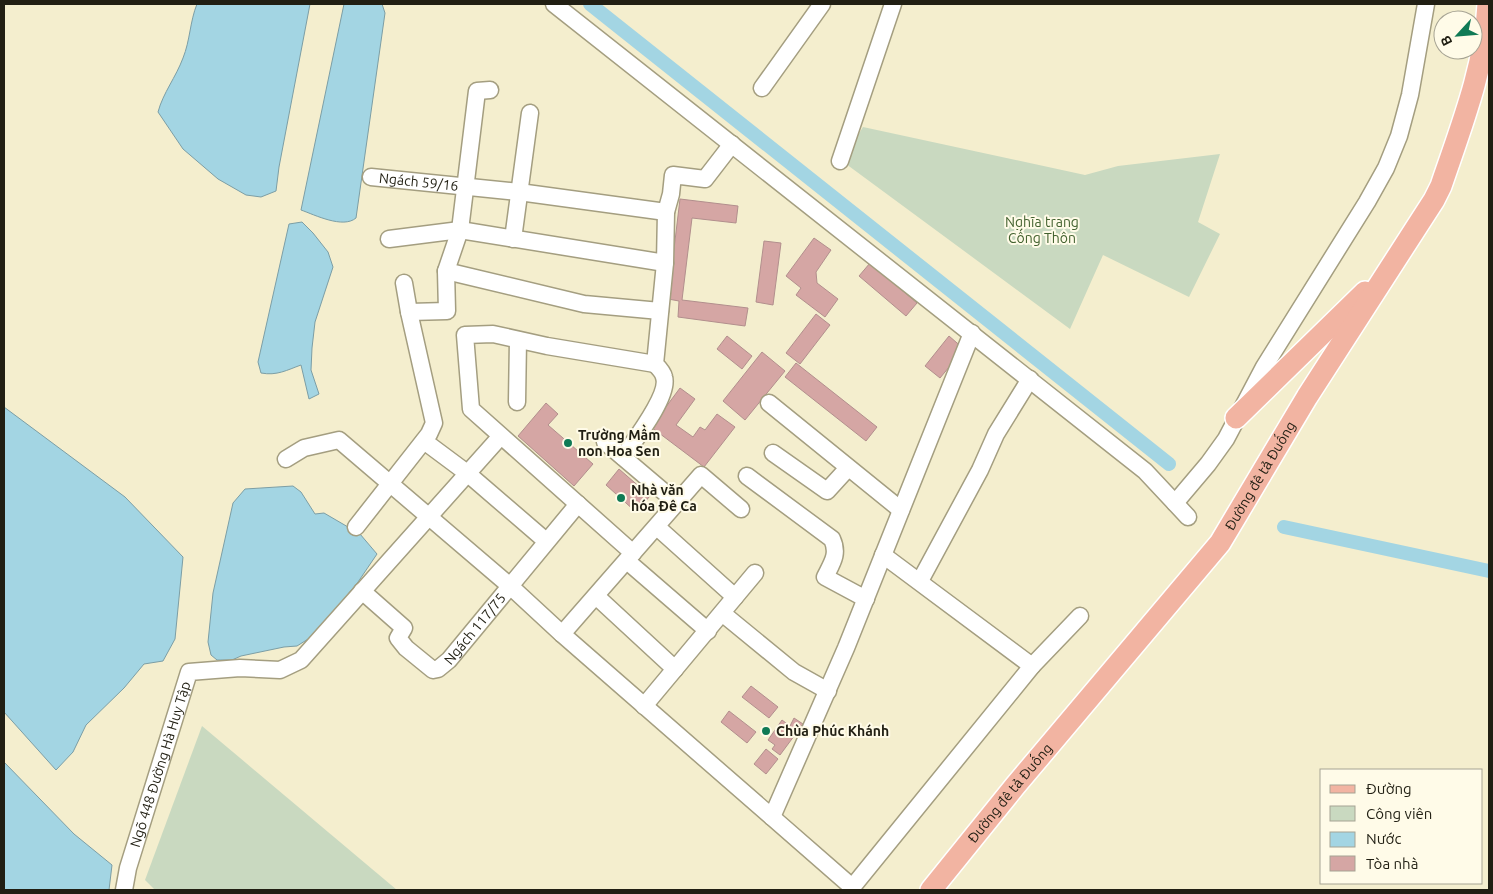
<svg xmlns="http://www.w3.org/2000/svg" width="1493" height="894" font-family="Ubuntu,sans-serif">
<rect width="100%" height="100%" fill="#f4eece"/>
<g fill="#c9d9c0">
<path d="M 863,127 L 1085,175 L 1118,166 L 1220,154 L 1198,222 L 1220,234 L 1189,297 L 1103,255 L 1070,329 L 842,161 Z"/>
<path d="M 202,726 L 397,890 L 155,890 L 145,880 Z"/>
</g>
<g fill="#a3d5e3" stroke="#7c9ea5">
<path d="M 197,4 L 310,4 L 279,167 L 276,191 L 261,197 L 246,195 L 218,179 L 183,149 L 158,112 C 163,93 176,77 183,58 C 190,41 190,21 197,4 Z"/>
<path d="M 344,4 L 382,4 L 385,13 L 356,218 C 343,229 315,215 301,210 Z"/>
<path d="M 302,222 L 313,233 L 328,252 L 333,267 L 315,322 L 312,348 L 311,370 L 319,394 L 309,399 L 301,365 C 287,370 277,376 261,373 L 258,362 L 289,224 Z"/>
<path d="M 4,407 L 125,497 L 183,557 L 175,639 L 163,661 L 144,664 L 124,688 L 86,725 L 73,752 L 56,770 L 4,712 Z"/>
<path d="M 293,486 L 301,492 L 315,514 L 324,513 L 360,534 L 377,554 L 358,582 L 313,636 L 297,646 L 284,647 L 241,656 L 232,660 L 217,660 L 211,655 L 208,642 L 213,593 L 233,503 L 245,489 Z"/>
<path d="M 4,762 L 74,834 L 112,865 L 109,890 L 4,890 Z"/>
</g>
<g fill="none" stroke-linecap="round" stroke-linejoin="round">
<g stroke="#a3d5e3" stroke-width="14">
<path d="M 590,4 L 1169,464"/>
<path d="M 1284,527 L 1489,571"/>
</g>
</g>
<g fill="#d5a6a4" stroke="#b28f8d">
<path d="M 680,199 L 738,206 L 736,223 L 692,218 L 682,300 L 748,308 L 745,326 L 678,317 L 679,301 L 668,299 Z"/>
<path d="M 814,238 L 831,250 L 816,272 L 817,283 L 838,299 L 825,317 L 796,295 L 801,288 L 786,276 Z"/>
<path d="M 764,241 L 781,243 L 773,305 L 756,302 Z"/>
<path d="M 870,263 L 917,303 L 906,316 L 859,276 Z"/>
<path d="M 816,314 L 830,325 L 800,364 L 786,353 Z"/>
<path d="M 727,336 L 752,356 L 742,369 L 717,349 Z"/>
<path d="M 949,336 L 964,349 L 940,378 L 925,366 Z"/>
<path d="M 762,352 L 785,371 L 745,420 L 723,401 Z"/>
<path d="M 796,363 L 877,427 L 866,441 L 785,377 Z"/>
<path d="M 680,388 L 695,399 L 676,425 L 693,437 L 700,427 L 705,430 L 717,414 L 735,427 L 704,467 L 651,427 Z"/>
<path d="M 546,403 L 558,414 L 548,425 L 593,464 L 574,486 L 518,436 Z"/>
<path d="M 619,469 L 650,496 L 636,512 L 606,485 Z"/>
<path d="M 751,686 L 778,707 L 769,718 L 742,697 Z"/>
<path d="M 729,711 L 756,732 L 747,743 L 721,722 Z"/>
<path d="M 794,718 L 803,724 L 780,755 L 772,749 L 775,745 L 768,740 L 782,720 L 790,726 Z"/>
<path d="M 766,749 L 778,759 L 766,774 L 754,764 Z"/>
</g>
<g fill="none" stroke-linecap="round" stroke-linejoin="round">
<defs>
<g id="minor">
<path d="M 554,4 L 1145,471 L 1188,517"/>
<path d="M 762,88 L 822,4"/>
<path d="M 840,161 L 893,4"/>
<path id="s1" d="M 371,177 L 519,192 L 666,212"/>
<path d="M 389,239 L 460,230 L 665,263"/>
<path d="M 513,239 L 530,113"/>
<path d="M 446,271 L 584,304 L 660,311"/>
<path d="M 409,312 L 447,311 L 446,271 L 460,230 L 477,91 L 490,90"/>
<path d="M 517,402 L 518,340"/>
<path d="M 769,403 L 901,510"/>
<path d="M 424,441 L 467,473 L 546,541"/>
<path d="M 605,442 L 677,503"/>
<path d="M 773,453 L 827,491 L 848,468"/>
<path d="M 623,457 C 634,441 670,395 664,377 C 663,372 658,367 655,364 L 665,263 L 666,212 L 671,194 L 673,175 L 705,179 L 732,144"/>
<path d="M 286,459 L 304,448 L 339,440 L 510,586 L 562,634 L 852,887"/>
<path d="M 747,476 L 832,539 C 839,554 832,563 825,577 L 866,599"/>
<path d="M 1175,503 L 1208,464 L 1226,439 L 1264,367 L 1367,202 L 1386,168 L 1399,136 L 1410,95 L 1426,4"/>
<path d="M 356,527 L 429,434 L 434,423 L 409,312 L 404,283"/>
<path d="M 657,527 L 735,597"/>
<path d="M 633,553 L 471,409 L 465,335 L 493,334 L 547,346 L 655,364"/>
<path d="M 883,555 L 1032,666"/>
<path d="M 627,561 L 708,631"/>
<path d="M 920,581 L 980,470 L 996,434 L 1030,379"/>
<path id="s2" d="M 362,591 L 404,628 L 398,638 L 406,648 L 433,670 L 438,669 L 449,660 L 578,504"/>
<path d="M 596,596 L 675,669"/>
<path d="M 722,613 L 794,672 L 828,691"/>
<path d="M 562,634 L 701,475 L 741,509"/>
<path d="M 644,706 L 755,573"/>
<path d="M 772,817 L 846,648 L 972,333"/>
<path id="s3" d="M 124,890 L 128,868 L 189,672 L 240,668 L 280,670 L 301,660 L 500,437"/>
<path d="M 850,890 L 1032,666 L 1080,616"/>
</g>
<g id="major">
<path d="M 1236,418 L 1365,292"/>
<path id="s4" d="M 931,890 L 1015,786 L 1220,543 L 1307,397 L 1434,200 L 1441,186 C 1461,127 1485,67 1488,4"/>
</g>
</defs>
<use href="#minor" stroke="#a49e80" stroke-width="19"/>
<use href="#major" stroke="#fff" stroke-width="24"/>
<use href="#minor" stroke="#fff" stroke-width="16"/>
<use href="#major" stroke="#f2b4a2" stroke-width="21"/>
</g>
<g fill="#107a55" stroke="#fffbe8" stroke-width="2">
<circle cx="568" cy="443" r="5"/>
<circle cx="621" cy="498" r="5"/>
<circle cx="766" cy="731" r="5"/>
</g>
<g text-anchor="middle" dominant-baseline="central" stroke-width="4" stroke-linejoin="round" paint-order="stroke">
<g font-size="14" fill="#211f13" stroke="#fffbe8">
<text stroke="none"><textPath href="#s1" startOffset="48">Ngách 59/16</textPath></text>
<text stroke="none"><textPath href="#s4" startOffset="530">Đường đê tả Đuống</textPath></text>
<text stroke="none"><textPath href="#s2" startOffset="175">Ngách 117/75</textPath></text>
<text stroke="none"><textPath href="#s3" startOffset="131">Ngõ 448 Đường Hà Huy Tập</textPath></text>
<text stroke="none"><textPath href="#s4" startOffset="125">Đường đê tả Đuống</textPath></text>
</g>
<g font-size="14" fill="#42612e" stroke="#fffbe8">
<text x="1042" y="222">Nghĩa trang<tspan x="1042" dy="16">Cống Thôn</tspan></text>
</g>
<g font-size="14" font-weight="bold" fill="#211f13" stroke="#fffbe8" text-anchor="start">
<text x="578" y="435">Trường Mầm<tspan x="578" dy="16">non Hoa Sen</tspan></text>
<text x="631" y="490">Nhà văn<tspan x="631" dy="16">hóa Đê Ca</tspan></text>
<text x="776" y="731">Chùa Phúc Khánh</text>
</g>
</g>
<rect width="1493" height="894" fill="none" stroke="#211f13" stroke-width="10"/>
<rect x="1320" y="769" width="162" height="115" fill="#fffbe8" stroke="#a6a393"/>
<rect x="1330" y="785" width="25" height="8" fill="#f2b4a2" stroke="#a6a393"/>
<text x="1366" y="794" font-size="15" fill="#211f13">Đường</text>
<rect x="1330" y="806" width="25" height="15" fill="#c9d9c0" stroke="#a6a393"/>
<text x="1366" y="819" font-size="15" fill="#211f13">Công viên</text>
<rect x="1330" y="832" width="25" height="15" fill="#a3d5e3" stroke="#a6a393"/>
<text x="1366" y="844" font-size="15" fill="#211f13">Nước</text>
<rect x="1330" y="856" width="25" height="15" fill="#d5a6a4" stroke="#a6a393"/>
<text x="1366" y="869" font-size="15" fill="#211f13">Tòa nhà</text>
<g transform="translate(1458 35) rotate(244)"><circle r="24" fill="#fffbe8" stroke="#a6a393"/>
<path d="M0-4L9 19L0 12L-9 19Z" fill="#107a55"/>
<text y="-8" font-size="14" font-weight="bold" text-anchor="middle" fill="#211f13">B</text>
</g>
</svg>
